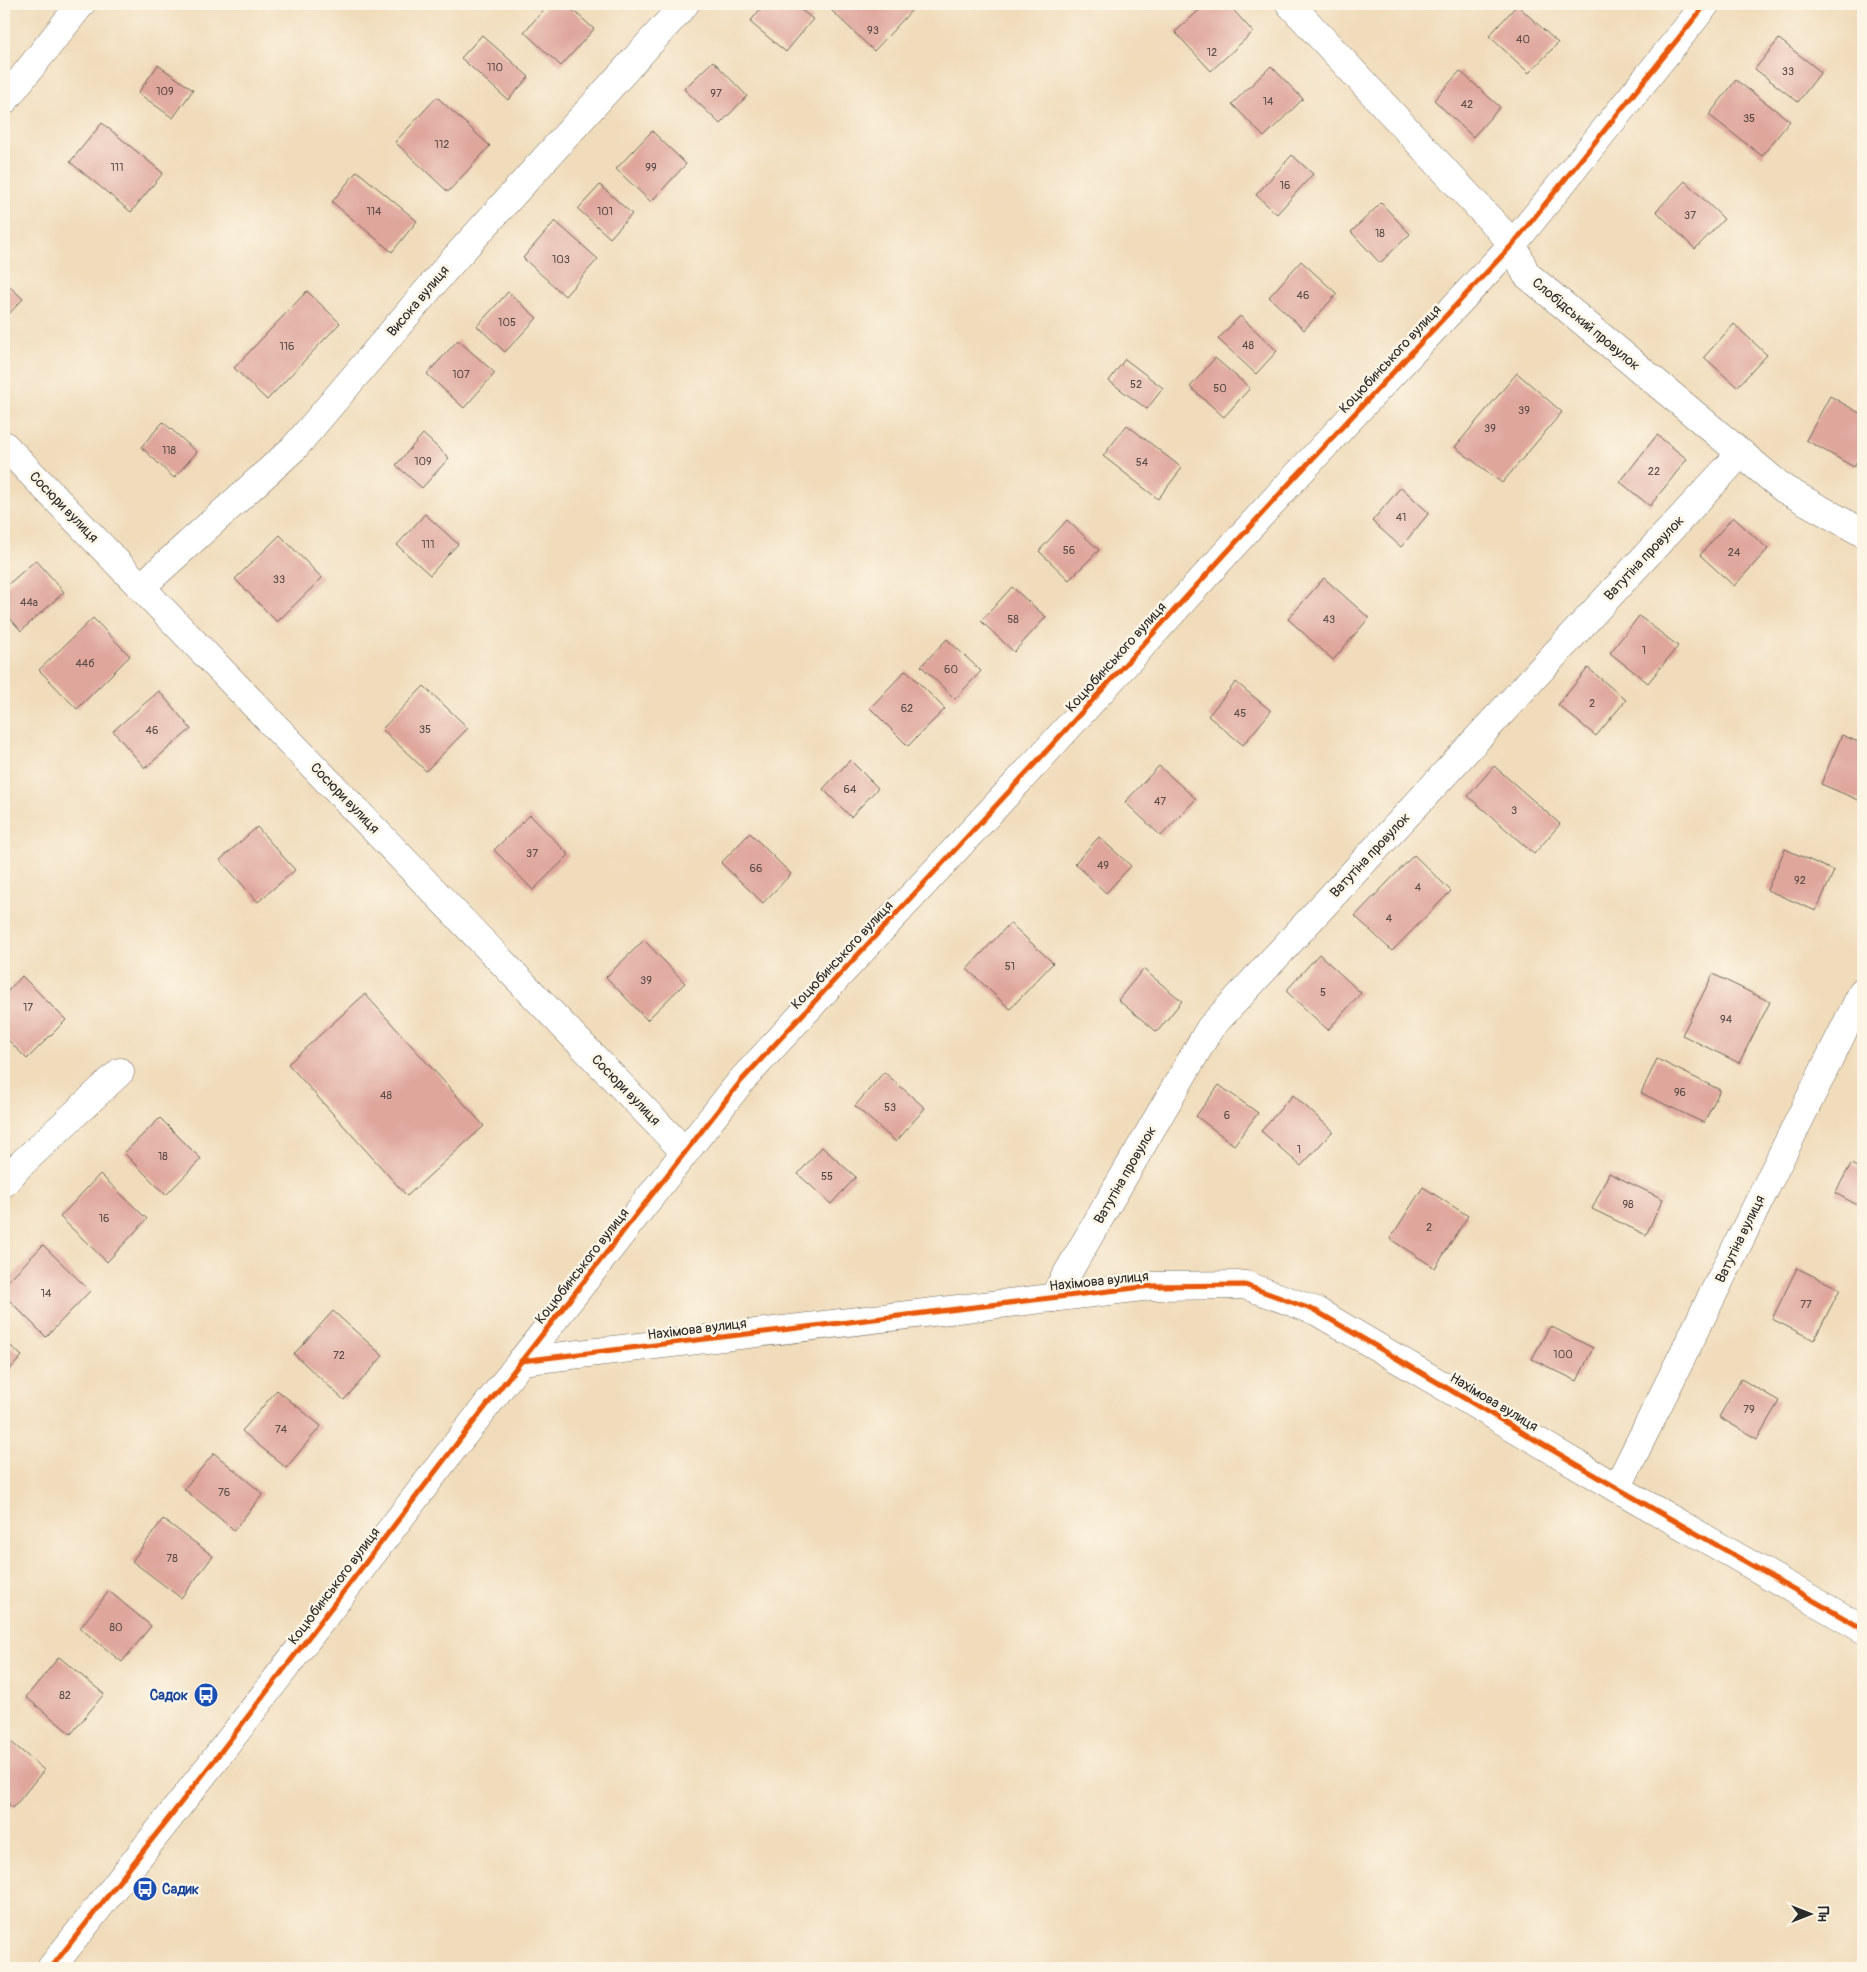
<svg xmlns="http://www.w3.org/2000/svg" width="1867" height="1972" font-family="Pangolin,sans-serif">
<rect width="100%" height="100%" fill="#fcf5e5"/>
<filter id="ink" filterUnits="userSpaceOnUse"><feTurbulence type="fractalNoise" baseFrequency=".02" numOctaves="2"/><feDisplacementMap in="SourceGraphic" scale="10" xChannelSelector="R" yChannelSelector="G"/><feConvolveMatrix kernelMatrix="1 2 1 2 8 2 1 2 1" color-interpolation-filters="sRGB"/></filter>
<filter id="wash" filterUnits="userSpaceOnUse"><feTurbulence type="fractalNoise" baseFrequency=".0096" numOctaves="4" result="noise"/><feDisplacementMap in="SourceGraphic" scale="20" xChannelSelector="R" yChannelSelector="G"/><feGaussianBlur stdDeviation="1.12" result="paint"/><feColorMatrix in="noise" values="0 0 0 0 0 0 0 0 0 0 0 0 0 0 0 0 0 1.4 0 .05"/><feComposite in="paint" operator="in"/></filter>
<g filter="url(#wash)">
<rect width="100%" height="100%" fill="#f0dcbb"/>
<g id="blocks">
<g fill="#dfa69c">
<path d="M 549,4 L 566,4 L 594,29 L 561,66 L 524,32 Z"/>
<path d="M 764,4 L 793,4 L 813,19 L 786,52 L 750,22 Z"/>
<path d="M 835,4 L 908,4 L 913,9 L 874,51 L 830,9 Z"/>
<path d="M 1206,4 L 1228,4 L 1253,32 L 1211,71 L 1175,32 Z"/>
<path d="M 1517,5 L 1558,43 L 1529,73 L 1489,36 Z"/>
<path d="M 482,35 L 529,77 L 508,100 L 461,58 Z"/>
<path d="M 1779,39 L 1821,72 L 1798,102 L 1755,69 Z"/>
<path d="M 713,61 L 747,96 L 720,124 L 684,89 Z"/>
<path d="M 158,65 L 193,90 L 173,118 L 138,93 Z"/>
<path d="M 1271,66 L 1303,99 L 1264,137 L 1232,104 Z"/>
<path d="M 1460,71 L 1500,107 L 1473,137 L 1434,100 Z"/>
<path d="M 1736,80 L 1790,121 L 1762,156 L 1709,115 Z"/>
<path d="M 437,97 L 490,146 L 448,192 L 395,142 Z"/>
<path d="M 102,123 L 163,173 L 131,212 L 70,162 Z"/>
<path d="M 652,131 L 686,164 L 651,202 L 616,169 Z"/>
<path d="M 1292,155 L 1313,174 L 1277,214 L 1256,195 Z"/>
<path d="M 357,171 L 417,221 L 392,252 L 332,202 Z"/>
<path d="M 1685,181 L 1724,219 L 1695,249 L 1656,211 Z"/>
<path d="M 600,185 L 632,214 L 610,238 L 578,209 Z"/>
<path d="M 1381,203 L 1410,234 L 1380,263 L 1351,232 Z"/>
<path d="M 555,221 L 598,259 L 565,296 L 523,258 Z"/>
<path d="M 1301,261 L 1337,294 L 1304,330 L 1269,297 Z"/>
<path d="M 4,281 L 23,299 L 4,319 Z"/>
<path d="M 307,291 L 340,323 L 267,400 L 234,368 Z"/>
<path d="M 508,292 L 537,318 L 505,352 L 477,326 Z"/>
<path d="M 1240,316 L 1277,351 L 1256,374 L 1218,339 Z"/>
<path d="M 1734,324 L 1767,355 L 1737,387 L 1704,357 Z"/>
<path d="M 458,340 L 495,373 L 464,408 L 427,374 Z"/>
<path d="M 1215,358 L 1250,388 L 1224,417 L 1190,387 Z"/>
<path d="M 1125,359 L 1163,388 L 1147,409 L 1109,381 Z"/>
<path d="M 1517,373 L 1562,412 L 1502,483 L 1455,447 Z"/>
<path d="M 1830,396 L 1863,415 L 1863,450 L 1854,467 L 1806,440 Z"/>
<path d="M 163,422 L 197,452 L 174,478 L 141,447 Z"/>
<path d="M 1127,425 L 1182,468 L 1158,499 L 1103,456 Z"/>
<path d="M 423,434 L 449,458 L 422,488 L 396,465 Z"/>
<path d="M 1657,435 L 1687,459 L 1650,506 L 1620,482 Z"/>
<path d="M 1401,487 L 1429,513 L 1401,547 L 1372,521 Z"/>
<path d="M 425,514 L 458,544 L 430,575 L 397,545 Z"/>
<path d="M 1733,517 L 1768,549 L 1734,586 L 1700,555 Z"/>
<path d="M 1067,520 L 1099,550 L 1069,580 L 1039,551 Z"/>
<path d="M 280,535 L 322,578 L 277,622 L 235,579 Z"/>
<path d="M 36,560 L 64,592 L 21,631 L 4,611 L 4,588 Z"/>
<path d="M 1324,578 L 1369,618 L 1333,660 L 1288,619 Z"/>
<path d="M 1012,587 L 1046,617 L 1014,652 L 981,621 Z"/>
<path d="M 1639,616 L 1678,646 L 1648,683 L 1610,653 Z"/>
<path d="M 93,618 L 130,656 L 77,709 L 39,670 Z"/>
<path d="M 947,639 L 981,671 L 955,699 L 921,666 Z"/>
<path d="M 1588,668 L 1626,700 L 1596,736 L 1558,705 Z"/>
<path d="M 906,670 L 945,709 L 908,746 L 870,708 Z"/>
<path d="M 1236,682 L 1271,711 L 1243,745 L 1208,716 Z"/>
<path d="M 424,686 L 468,728 L 426,771 L 382,729 Z"/>
<path d="M 159,691 L 191,729 L 145,768 L 113,731 Z"/>
<path d="M 1842,735 L 1863,744 L 1863,802 L 1821,784 Z"/>
<path d="M 850,760 L 878,788 L 851,817 L 823,789 Z"/>
<path d="M 1159,766 L 1196,799 L 1161,836 L 1125,802 Z"/>
<path d="M 1494,766 L 1560,824 L 1534,854 L 1468,796 Z"/>
<path d="M 530,815 L 569,855 L 533,890 L 494,850 Z"/>
<path d="M 257,827 L 295,870 L 258,902 L 220,860 Z"/>
<path d="M 750,833 L 791,874 L 763,903 L 721,863 Z"/>
<path d="M 1099,837 L 1131,866 L 1106,893 L 1075,863 Z"/>
<path d="M 1785,849 L 1834,871 L 1816,911 L 1767,890 Z"/>
<path d="M 1414,855 L 1451,891 L 1392,951 L 1355,916 Z"/>
<path d="M 1010,923 L 1053,963 L 1010,1009 L 967,969 Z"/>
<path d="M 644,940 L 685,983 L 647,1020 L 606,977 Z"/>
<path d="M 1319,954 L 1361,993 L 1328,1030 L 1286,991 Z"/>
<path d="M 1143,969 L 1182,1001 L 1157,1032 L 1118,1000 Z"/>
<path d="M 1713,974 L 1770,1002 L 1739,1063 L 1682,1035 Z"/>
<path d="M 22,976 L 66,1020 L 27,1059 L 4,1036 L 4,995 Z"/>
<path d="M 365,994 L 484,1126 L 407,1196 L 288,1064 Z"/>
<path d="M 1657,1059 L 1720,1090 L 1704,1123 L 1641,1093 Z"/>
<path d="M 884,1072 L 925,1108 L 896,1142 L 855,1106 Z"/>
<path d="M 1219,1085 L 1258,1113 L 1234,1145 L 1196,1116 Z"/>
<path d="M 1293,1095 L 1333,1131 L 1301,1166 L 1261,1131 Z"/>
<path d="M 160,1118 L 201,1159 L 166,1195 L 124,1153 Z"/>
<path d="M 822,1147 L 856,1177 L 831,1204 L 798,1174 Z"/>
<path d="M 1851,1164 L 1863,1170 L 1863,1208 L 1835,1193 Z"/>
<path d="M 1609,1173 L 1663,1199 L 1646,1235 L 1592,1209 Z"/>
<path d="M 100,1174 L 147,1219 L 107,1262 L 60,1217 Z"/>
<path d="M 1423,1187 L 1468,1216 L 1435,1268 L 1390,1239 Z"/>
<path d="M 43,1245 L 90,1291 L 46,1337 L 4,1295 L 4,1285 Z"/>
<path d="M 1797,1268 L 1840,1289 L 1814,1340 L 1772,1319 Z"/>
<path d="M 333,1311 L 383,1356 L 344,1400 L 294,1354 Z"/>
<path d="M 1550,1326 L 1593,1348 L 1577,1381 L 1532,1359 Z"/>
<path d="M 4,1340 L 22,1356 L 4,1376 Z"/>
<path d="M 1741,1379 L 1779,1401 L 1757,1439 L 1719,1417 Z"/>
<path d="M 277,1390 L 321,1426 L 286,1468 L 242,1431 Z"/>
<path d="M 214,1453 L 263,1494 L 234,1530 L 184,1489 Z"/>
<path d="M 163,1519 L 213,1556 L 181,1598 L 132,1561 Z"/>
<path d="M 109,1591 L 151,1626 L 122,1662 L 80,1628 Z"/>
<path d="M 59,1657 L 104,1694 L 71,1734 L 26,1697 Z"/>
<path d="M 4,1736 L 44,1770 L 13,1808 L 4,1800 Z"/>
</g>
</g>
</g>
<g filter="url(#ink)">
<use href="#blocks" fill-opacity="0" stroke="#70695d" stroke-width="1"/>
<g fill="none" stroke-linecap="round" stroke-linejoin="round">
<defs>
<g id="minor">
<path d="M 1290,4 L 1513,244 L 1526,274 L 1784,489 L 1863,533"/>
<path d="M 4,101 L 81,4"/>
<path d="M 4,445 L 685,1152"/>
<path d="M 141,587 L 294,448 L 449,265 L 685,4"/>
<path d="M 4,1183 L 19,1166 L 120,1072"/>
<path d="M 1053,1298 L 1210,1028 L 1741,453"/>
<path d="M 521,1361 L 1151,1286 L 1245,1285 L 1316,1311 L 1617,1488 L 1863,1629"/>
<path d="M 1617,1488 L 1863,991"/>
<path d="M 51,1968 L 216,1758 L 458,1442 L 741,1081 L 1041,757 L 1287,486 L 1513,244 L 1706,4"/>
</g>
</defs>
<use href="#minor" stroke="#70695d" stroke-width="29"/>
<use href="#minor" stroke="#fff" stroke-width="28"/>
<defs>
<g id="cycleway">
<path d="M 521,1361 L 1151,1286 L 1245,1285 L 1316,1311 L 1617,1488 L 1863,1629"/>
<path d="M 51,1968 L 216,1758 L 458,1442 L 741,1081 L 1041,757 L 1287,486 L 1513,244 L 1706,4"/>
</g>
</defs>
<use href="#cycleway" stroke="#fcf5e5" stroke-width="8"/>
<use href="#cycleway" stroke="#e8590c" stroke-width="5"/>
</g>
</g>
<defs>
<symbol id="bus-disc" viewBox="-11 -11 22 22"><circle r="9.5" fill="#1a4fb4" stroke="#fcf5e5"/><path d="M-5-6H5V4H4V6H2V4H-2V6H-4V4H-5ZM-3.5-4V0h7V-4ZM-3.5 1.2v1.5H-2V1.2ZM2 1.2v1.5H3.5V1.2Z" fill="#fff"/></symbol>
</defs>
<g fill-rule="evenodd">
<use href="#bus-disc" x="192" y="1681" width="28" height="28"/>
<use href="#bus-disc" x="131" y="1875" width="28" height="28"/>
</g>
<g text-anchor="middle" dominant-baseline="central" stroke-width="5" stroke-linejoin="round" paint-order="stroke">
<g font-size="11" fill="#584a47">
<text x="873" y="30">93</text>
<text x="1523" y="39">40</text>
<text x="1212" y="52">12</text>
<text x="495" y="67">110</text>
<text x="1788" y="71">33</text>
<text x="165" y="91">109</text>
<text x="716" y="93">97</text>
<text x="1268" y="101">14</text>
<text x="1467" y="104">42</text>
<text x="1749" y="118">35</text>
<text x="442" y="144">112</text>
<text x="117" y="167">111</text>
<text x="651" y="167">99</text>
<text x="1285" y="185">16</text>
<text x="374" y="211">114</text>
<text x="605" y="211">101</text>
<text x="1690" y="215">37</text>
<text x="1380" y="233">18</text>
<text x="561" y="259">103</text>
<text x="1303" y="295">46</text>
<text x="507" y="322">105</text>
<text x="1248" y="345">48</text>
<text x="287" y="346">116</text>
<text x="461" y="374">107</text>
<text x="1136" y="384">52</text>
<text x="1220" y="388">50</text>
<text x="1524" y="410">39</text>
<text x="1490" y="428">39</text>
<text x="169" y="450">118</text>
<text x="423" y="461">109</text>
<text x="1142" y="462">54</text>
<text x="1654" y="471">22</text>
<text x="1401" y="517">41</text>
<text x="428" y="544">111</text>
<text x="1069" y="550">56</text>
<text x="1734" y="552">24</text>
<text x="279" y="579">33</text>
<text x="29" y="602">44а</text>
<text x="1013" y="619">58</text>
<text x="1329" y="619">43</text>
<text x="1644" y="650">1</text>
<text x="85" y="663">44б</text>
<text x="951" y="669">60</text>
<text x="1592" y="703">2</text>
<text x="907" y="708">62</text>
<text x="1240" y="713">45</text>
<text x="425" y="729">35</text>
<text x="152" y="730">46</text>
<text x="850" y="789">64</text>
<text x="1160" y="801">47</text>
<text x="1514" y="810">3</text>
<text x="532" y="853">37</text>
<text x="1103" y="865">49</text>
<text x="756" y="868">66</text>
<text x="1800" y="880">92</text>
<text x="1418" y="887">4</text>
<text x="1389" y="918">4</text>
<text x="1010" y="966">51</text>
<text x="646" y="980">39</text>
<text x="1323" y="992">5</text>
<text x="28" y="1007">17</text>
<text x="1726" y="1019">94</text>
<text x="1680" y="1092">96</text>
<text x="386" y="1095">48</text>
<text x="890" y="1107">53</text>
<text x="1227" y="1115">6</text>
<text x="1299" y="1149">1</text>
<text x="163" y="1156">18</text>
<text x="827" y="1176">55</text>
<text x="1628" y="1204">98</text>
<text x="104" y="1218">16</text>
<text x="1429" y="1227">2</text>
<text x="46" y="1293">14</text>
<text x="1806" y="1304">77</text>
<text x="1563" y="1354">100</text>
<text x="339" y="1355">72</text>
<text x="1749" y="1409">79</text>
<text x="281" y="1429">74</text>
<text x="224" y="1492">76</text>
<text x="172" y="1558">78</text>
<text x="116" y="1627">80</text>
<text x="65" y="1695">82</text>
</g>
<g font-size="14" fill="#2b2b2b" stroke="#fcf5e5">
<text transform="translate(418 301) rotate(-50)">Висока вулиця</text>
<text transform="translate(1586 324) rotate(40)">Слобідський провулок</text>
<text transform="translate(1390 359) rotate(-47)">Коцюбинського вулиця</text>
<text transform="translate(64 507) rotate(46)">Сосюри вулиця</text>
<text transform="translate(1644 558) rotate(-47)">Ватутіна провулок</text>
<text transform="translate(1116 657) rotate(-48)">Коцюбинського вулиця</text>
<text transform="translate(345 798) rotate(46)">Сосюри вулиця</text>
<text transform="translate(1370 855) rotate(-47)">Ватутіна провулок</text>
<text transform="translate(842 955) rotate(-47)">Коцюбинського вулиця</text>
<text transform="translate(626 1090) rotate(46)">Сосюри вулиця</text>
<text transform="translate(1125 1175) rotate(-60)">Ватутіна провулок</text>
<text transform="translate(1740 1239) rotate(-64)">Ватутіна вулиця</text>
<text transform="translate(582 1266) rotate(-52)">Коцюбинського вулиця</text>
<text transform="translate(1099 1281) rotate(-6)">Нахімова вулиця</text>
<text transform="translate(697 1329) rotate(-7)">Нахімова вулиця</text>
<text transform="translate(1494 1402) rotate(31)">Нахімова вулиця</text>
<text transform="translate(334 1586) rotate(-53)">Коцюбинського вулиця</text>
</g>
<g font-size="14" font-weight="bold" fill="#164399" stroke="#fcf5e5" text-anchor="end">
<text x="188" y="1695">Садок</text>
<text x="162" y="1889" text-anchor="start">Садик</text>
</g>
</g>
<rect width="1867" height="1972" fill="none" stroke="#fcf5e5" stroke-width="20"/>
<g transform="translate(1810 1914) rotate(90)" stroke="#fcf5e5" stroke-width="4" paint-order="stroke">
<path d="M0-4L9 19L0 12L-9 19Z" fill="#2b2b2b"/>
<text y="-8" font-size="14" font-weight="bold" text-anchor="middle" fill="#2b2b2b">Пн</text>
</g>
</svg>
